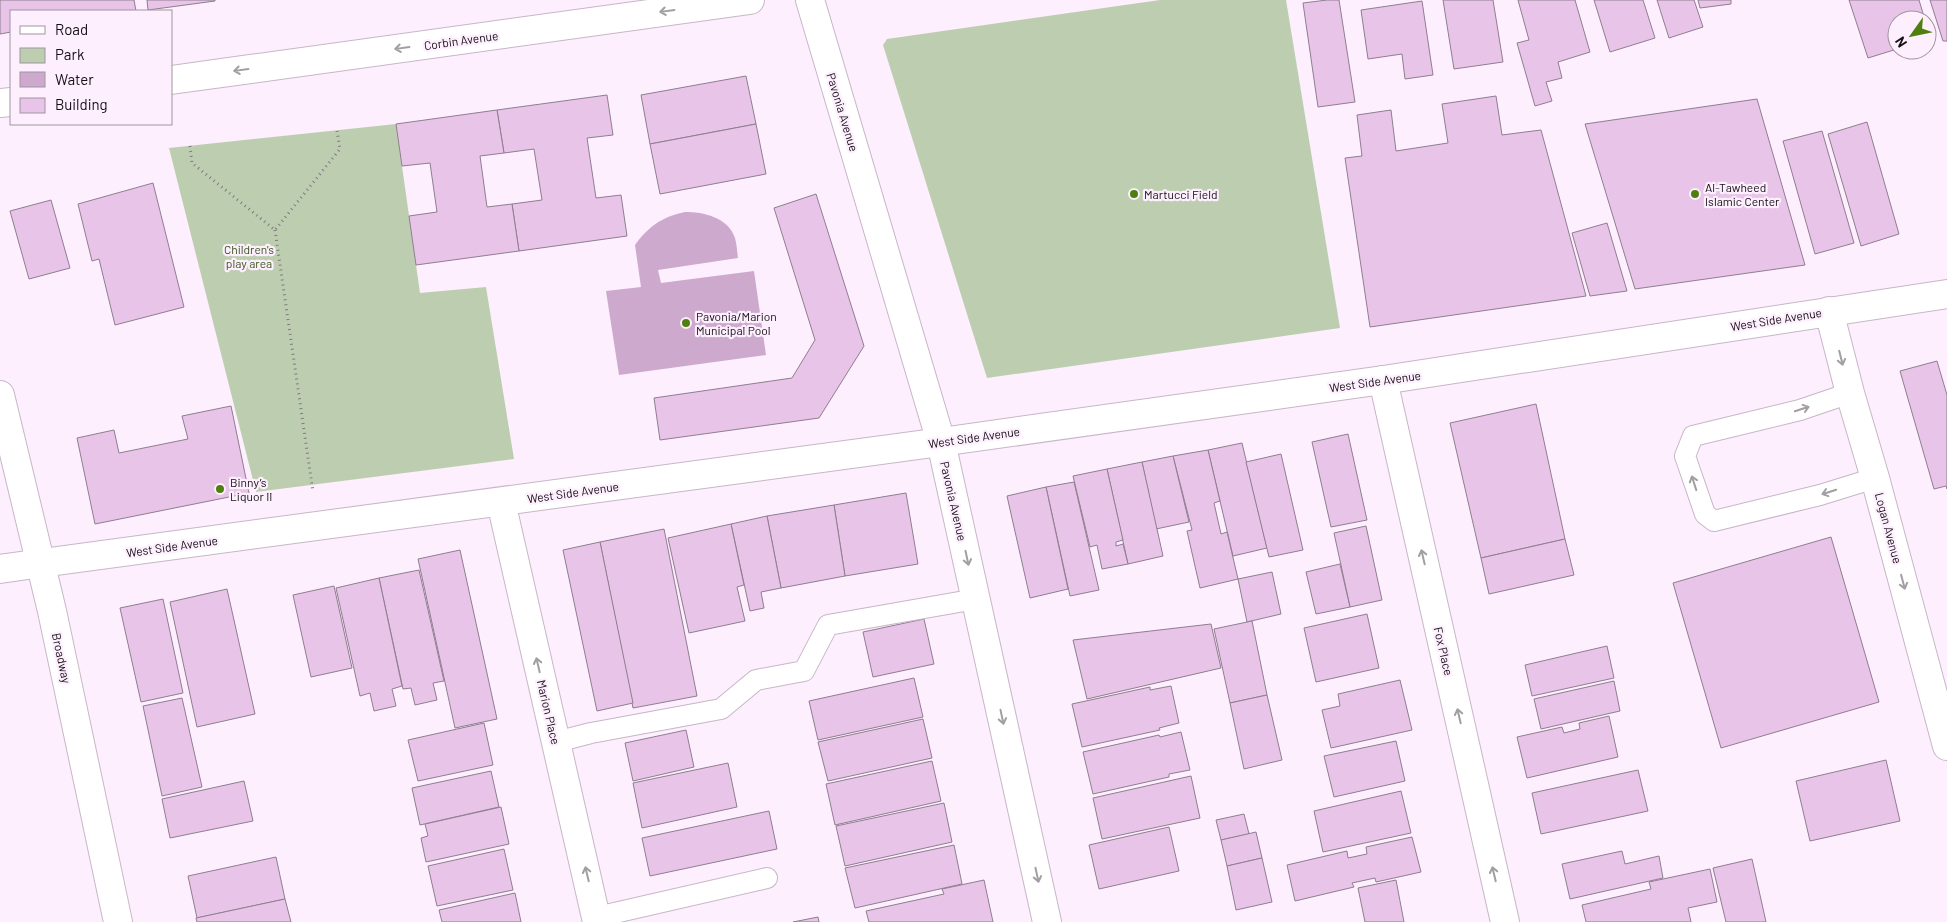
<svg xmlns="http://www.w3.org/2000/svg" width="1947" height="922" font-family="Barlow,sans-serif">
<rect width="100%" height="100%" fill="#fdeffd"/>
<g fill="#bdceb0">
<path d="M 1160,0 L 1286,0 L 1340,328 L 987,378 L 883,45 L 887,39 Z"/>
<path d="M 396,124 L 420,293 L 486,287 L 514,459 L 256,492 L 169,148 Z"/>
</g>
<path fill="#cca9cd" d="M 685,212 C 703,212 728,217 735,238 C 737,245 737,252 738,258 L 658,270 L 661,283 L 754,271 L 766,355 L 619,375 L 606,291 L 641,287 L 635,245 C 649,226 662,217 685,212 Z"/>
<g fill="#e8c4e9" stroke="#8f7e8f">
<path d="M 0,0 L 134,0 L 136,11 L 11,11 L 11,32 L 0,34 Z"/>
<path d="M 147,0 L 215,0 L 215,1 L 148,10 Z"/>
<path d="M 1327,0 L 1339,0 L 1355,102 L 1318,107 L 1303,3 Z"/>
<path d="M 1443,0 L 1493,0 L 1503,62 L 1454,69 Z"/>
<path d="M 1518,0 L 1575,0 L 1590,52 L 1558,62 L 1562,78 L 1546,82 L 1552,101 L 1535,106 L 1517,43 L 1529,40 Z"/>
<path d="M 1594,0 L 1643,0 L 1655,38 L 1610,52 Z"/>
<path d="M 1657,0 L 1694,0 L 1703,27 L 1669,38 Z"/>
<path d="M 1698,0 L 1731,0 L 1731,4 L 1700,8 Z"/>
<path d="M 1849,0 L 1919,0 L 1925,20 L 1897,20 L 1897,49 L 1868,58 Z"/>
<path d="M 1930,0 L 1947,0 L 1947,41 L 1943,41 Z"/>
<path d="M 1422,1 L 1433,75 L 1405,79 L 1402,54 L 1368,59 L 1361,10 Z"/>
<path d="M 746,76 L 756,124 L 650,144 L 641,95 Z"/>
<path d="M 607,95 L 613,135 L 587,138 L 596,198 L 621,195 L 627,236 L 519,251 L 512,204 L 542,200 L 534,149 L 504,153 L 497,110 Z"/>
<path d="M 1496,96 L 1502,135 L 1541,130 L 1586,296 L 1370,327 L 1345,158 L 1362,156 L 1357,115 L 1391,110 L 1396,151 L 1448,143 L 1442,104 Z"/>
<path d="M 1757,99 L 1805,265 L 1635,289 L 1585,124 Z"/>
<path d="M 497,110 L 504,153 L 480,156 L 487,207 L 512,204 L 519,251 L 416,265 L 409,216 L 437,212 L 430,163 L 402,166 L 396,124 Z"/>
<path d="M 1867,122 L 1899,234 L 1861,246 L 1828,134 Z"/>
<path d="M 756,124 L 766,174 L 660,194 L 650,144 Z"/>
<path d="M 1822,131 L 1854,243 L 1815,254 L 1783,141 Z"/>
<path d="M 153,183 L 184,307 L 115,325 L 99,259 L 92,261 L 78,204 Z"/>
<path d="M 816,194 L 864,346 L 819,418 L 660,440 L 654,398 L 792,378 L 815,340 L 774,208 Z"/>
<path d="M 51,200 L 70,268 L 29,279 L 10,211 Z"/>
<path d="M 1607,223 L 1627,291 L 1590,296 L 1572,233 Z"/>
<path d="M 1937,361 L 1947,395 L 1947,489 L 1946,486 L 1934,489 L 1900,371 Z"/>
<path d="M 1536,404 L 1565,539 L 1481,558 L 1450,423 Z"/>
<path d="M 231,406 L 249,493 L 95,524 L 77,438 L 114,430 L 119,453 L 188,439 L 182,416 Z"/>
<path d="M 1348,434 L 1367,520 L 1331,527 L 1312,442 Z"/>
<path d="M 1242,443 L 1267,548 L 1233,556 L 1208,450 Z"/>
<path d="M 1208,450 L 1220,501 L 1214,503 L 1221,534 L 1227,532 L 1238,579 L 1200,588 L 1187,531 L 1192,530 L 1173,456 Z"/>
<path d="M 1281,454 L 1303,550 L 1269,557 L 1246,462 Z"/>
<path d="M 1173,456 L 1189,522 L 1156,529 L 1142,462 Z"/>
<path d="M 1142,462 L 1163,556 L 1128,564 L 1107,469 Z"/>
<path d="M 1107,469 L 1123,540 L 1116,542 L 1116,546 L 1123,544 L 1128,564 L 1102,569 L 1097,545 L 1090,547 L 1073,476 Z"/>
<path d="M 1074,482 L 1099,590 L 1070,596 L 1046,487 Z"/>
<path d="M 1046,487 L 1068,589 L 1030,598 L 1007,496 Z"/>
<path d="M 906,493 L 918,564 L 845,576 L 834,505 Z"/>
<path d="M 834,505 L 845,576 L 781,588 L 767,516 Z"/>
<path d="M 767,516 L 781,588 L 761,592 L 764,608 L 750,611 L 731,524 Z"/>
<path d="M 731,524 L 744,585 L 737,587 L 745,621 L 689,633 L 668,538 Z"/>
<path d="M 1366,526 L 1382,600 L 1350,607 L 1334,533 Z"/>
<path d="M 664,529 L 697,696 L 633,708 L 600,542 Z"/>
<path d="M 1831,537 L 1879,702 L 1721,748 L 1673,583 Z"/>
<path d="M 1565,539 L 1574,575 L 1489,594 L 1481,558 Z"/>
<path d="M 600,542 L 633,703 L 597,711 L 563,550 Z"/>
<path d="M 460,550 L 497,719 L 455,728 L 418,559 Z"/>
<path d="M 1340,564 L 1350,607 L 1316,614 L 1306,572 Z"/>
<path d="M 419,570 L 444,681 L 433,683 L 437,700 L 415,705 L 411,688 L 403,689 L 379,578 Z"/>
<path d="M 1272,572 L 1281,614 L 1247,622 L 1238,579 Z"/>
<path d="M 379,578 L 402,686 L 392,689 L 396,706 L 374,711 L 370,693 L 360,696 L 336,588 Z"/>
<path d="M 334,586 L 352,668 L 311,677 L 293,595 Z"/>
<path d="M 227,589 L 255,714 L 197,727 L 170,602 Z"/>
<path d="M 163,599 L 183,693 L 141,702 L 120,608 Z"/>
<path d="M 1367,614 L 1379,668 L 1316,682 L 1304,628 Z"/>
<path d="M 924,619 L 934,664 L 873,677 L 863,632 Z"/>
<path d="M 1252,621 L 1267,695 L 1230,703 L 1214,629 Z"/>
<path d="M 1211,624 L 1221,668 L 1087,699 L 1073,640 Z"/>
<path d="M 1607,646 L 1614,678 L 1532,696 L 1525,665 Z"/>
<path d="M 914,678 L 923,717 L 818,740 L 809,701 Z"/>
<path d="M 1400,680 L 1412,730 L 1331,748 L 1322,710 L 1340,706 L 1338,694 Z"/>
<path d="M 1614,681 L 1620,711 L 1541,729 L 1534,699 Z"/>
<path d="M 1171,686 L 1179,723 L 1159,728 L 1160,730 L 1082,747 L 1072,704 L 1150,687 L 1150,690 Z"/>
<path d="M 1267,695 L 1282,760 L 1244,769 L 1230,703 Z"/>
<path d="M 182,698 L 202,787 L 162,796 L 143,706 Z"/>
<path d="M 1609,716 L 1618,757 L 1527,778 L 1517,737 L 1562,727 L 1564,733 L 1580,729 L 1579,723 Z"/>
<path d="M 923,719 L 932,758 L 828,781 L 818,742 Z"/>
<path d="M 484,723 L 493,765 L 418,781 L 408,740 Z"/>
<path d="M 686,730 L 694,767 L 633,781 L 625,743 Z"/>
<path d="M 1181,732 L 1190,770 L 1169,774 L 1169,777 L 1093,794 L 1083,752 L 1159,735 L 1160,737 Z"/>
<path d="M 1396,741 L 1405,781 L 1334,797 L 1324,756 Z"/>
<path d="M 1886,760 L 1900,821 L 1810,841 L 1796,781 Z"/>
<path d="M 932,761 L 941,801 L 835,825 L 826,784 Z"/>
<path d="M 728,763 L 737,807 L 642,828 L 633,783 Z"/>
<path d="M 1638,770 L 1648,811 L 1541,834 L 1532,793 Z"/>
<path d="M 491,771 L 499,807 L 420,825 L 412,788 Z"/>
<path d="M 1191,776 L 1200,818 L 1102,839 L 1093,798 Z"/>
<path d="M 244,781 L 253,821 L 170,838 L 162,799 Z"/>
<path d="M 1401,791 L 1411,833 L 1323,852 L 1314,811 Z"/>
<path d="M 944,803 L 952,842 L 845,866 L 836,826 Z"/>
<path d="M 501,807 L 509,844 L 426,862 L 421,838 L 428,836 L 425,824 Z"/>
<path d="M 769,811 L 777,849 L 650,876 L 642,838 Z"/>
<path d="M 1244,814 L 1249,834 L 1221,840 L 1216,820 Z"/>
<path d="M 1169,827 L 1179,871 L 1099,889 L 1089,845 Z"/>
<path d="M 1256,832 L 1262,858 L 1227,866 L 1221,840 Z"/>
<path d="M 1412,837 L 1421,872 L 1376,882 L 1375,878 L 1352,883 L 1354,887 L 1295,901 L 1287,865 L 1347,851 L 1348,858 L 1367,854 L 1366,847 Z"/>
<path d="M 954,845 L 962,884 L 855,908 L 845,868 Z"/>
<path d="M 504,849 L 513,890 L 437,906 L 428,866 Z"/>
<path d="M 1622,851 L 1625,864 L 1659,856 L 1663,878 L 1570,899 L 1562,864 Z"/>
<path d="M 276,857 L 285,899 L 197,918 L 188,876 Z"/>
<path d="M 1262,858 L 1272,902 L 1236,910 L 1227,866 Z"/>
<path d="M 1752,859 L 1766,922 L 1726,922 L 1713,868 Z"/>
<path d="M 1710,869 L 1717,902 L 1688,908 L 1691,922 L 1586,922 L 1582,905 L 1651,889 L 1649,882 Z"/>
<path d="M 984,880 L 993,922 L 869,922 L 866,911 L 944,894 L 942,889 Z"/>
<path d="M 1396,880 L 1404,922 L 1365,922 L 1358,888 Z"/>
<path d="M 515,893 L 521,922 L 442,922 L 439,910 Z"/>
<path d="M 285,899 L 291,922 L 197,922 L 196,918 Z"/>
<path d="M 818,917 L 819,922 L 793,922 Z"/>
</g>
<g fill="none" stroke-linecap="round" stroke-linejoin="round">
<defs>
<g id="lane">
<path d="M 1850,393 L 1800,410 L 1693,436 L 1685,456 L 1705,514 L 1714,521 L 1820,495 L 1875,478"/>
<path d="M 556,742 L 591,733 L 721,709 L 756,680 L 804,671 L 828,625 L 976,599"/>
<path d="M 597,917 L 767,878"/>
</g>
<g id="street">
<path d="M 810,0 L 941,442 L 1047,922"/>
<path d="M 171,80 L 750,0"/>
<path d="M 0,103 L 11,102"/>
<path d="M 1829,311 L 1850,393 L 1875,478 L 1947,746"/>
<path d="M 1383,380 L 1505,922"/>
<path d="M 501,502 L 597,922"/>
<path d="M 0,569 L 42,563"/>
</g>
<g id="secondary">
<path d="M 0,395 L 52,611 L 118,922"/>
<path d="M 42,563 L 941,442 L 1383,380 L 1947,294"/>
</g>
</defs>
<use href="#lane" stroke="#c7b6c7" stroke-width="22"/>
<use href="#street" stroke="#c7b6c7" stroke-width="30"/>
<use href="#secondary" stroke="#c7b6c7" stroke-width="30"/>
<g stroke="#817882" stroke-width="3" stroke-dasharray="1 4" stroke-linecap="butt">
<path d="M 190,146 L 192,163 L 275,230 L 340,149 L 337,131"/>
<path d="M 275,230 L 313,492"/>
</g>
<use href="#lane" stroke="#fff" stroke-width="20"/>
<use href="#street" stroke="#fff" stroke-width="28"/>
<use href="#secondary" stroke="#fff" stroke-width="28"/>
</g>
<defs><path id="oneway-shaft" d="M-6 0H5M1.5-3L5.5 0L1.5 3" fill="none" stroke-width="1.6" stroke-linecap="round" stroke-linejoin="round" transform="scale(1.25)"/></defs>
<g stroke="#a19fa1">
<use href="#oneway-shaft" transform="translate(667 11) rotate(172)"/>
<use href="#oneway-shaft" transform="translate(402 48) rotate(172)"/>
<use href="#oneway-shaft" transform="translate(241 70) rotate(172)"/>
<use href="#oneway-shaft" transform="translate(1841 358) rotate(76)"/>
<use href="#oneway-shaft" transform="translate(1802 409) rotate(-18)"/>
<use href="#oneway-shaft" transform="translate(1694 483) rotate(-108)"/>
<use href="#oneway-shaft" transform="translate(1829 492) rotate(162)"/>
<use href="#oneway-shaft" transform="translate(1423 557) rotate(-103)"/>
<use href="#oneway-shaft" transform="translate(967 558) rotate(78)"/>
<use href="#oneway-shaft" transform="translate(1903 582) rotate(75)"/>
<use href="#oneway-shaft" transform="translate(538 665) rotate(-103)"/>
<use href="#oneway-shaft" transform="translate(1459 716) rotate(-103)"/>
<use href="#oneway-shaft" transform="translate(1002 717) rotate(78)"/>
<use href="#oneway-shaft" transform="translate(587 874) rotate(-103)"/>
<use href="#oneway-shaft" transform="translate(1494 874) rotate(-103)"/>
<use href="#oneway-shaft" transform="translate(1037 875) rotate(78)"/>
</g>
<g fill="#4f800f" stroke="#fdeffd" stroke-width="2">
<circle cx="1134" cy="194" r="5"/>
<circle cx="1695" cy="194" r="5"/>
<circle cx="686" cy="323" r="5"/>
<circle cx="220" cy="489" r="5"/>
</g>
<g text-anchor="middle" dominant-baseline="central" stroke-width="4.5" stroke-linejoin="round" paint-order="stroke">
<g font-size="12" fill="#140f15" stroke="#fdeffd">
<text transform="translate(461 40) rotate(-8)">Corbin Avenue</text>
<text transform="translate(843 112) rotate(73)">Pavonia Avenue</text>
<text transform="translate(1776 319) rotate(-9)">West Side Avenue</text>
<text transform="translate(1375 381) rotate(-8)">West Side Avenue</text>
<text transform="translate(974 437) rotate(-8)">West Side Avenue</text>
<text transform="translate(573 492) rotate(-8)">West Side Avenue</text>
<text transform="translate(954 501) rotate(77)">Pavonia Avenue</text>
<text transform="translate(1889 528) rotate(75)">Logan Avenue</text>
<text transform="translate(172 546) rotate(-8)">West Side Avenue</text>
<text transform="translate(1444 651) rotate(77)">Fox Place</text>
<text transform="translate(62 658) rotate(78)">Broadway</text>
<text transform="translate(549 712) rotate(77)">Marion Place</text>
</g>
<g font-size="12" fill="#140f15" stroke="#fdeffd" text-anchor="start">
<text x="1705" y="187">Al-Tawheed<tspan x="1705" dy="14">Islamic Center</tspan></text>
<text x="1144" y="194">Martucci Field</text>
<text x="696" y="316">Pavonia/Marion<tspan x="696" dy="14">Municipal Pool</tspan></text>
<text x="230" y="482">Binny’s<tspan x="230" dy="14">Liquor II</tspan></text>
</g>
<g font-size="12" fill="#38551a" stroke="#fdeffd">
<text x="249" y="249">Children's<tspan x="249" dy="14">play area</tspan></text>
</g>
</g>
<rect x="10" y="10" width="162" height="115" fill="#fdeffd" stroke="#a095a0"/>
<rect x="20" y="26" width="25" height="8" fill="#ffffff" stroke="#a095a0"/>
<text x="55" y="35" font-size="15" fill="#140f15">Road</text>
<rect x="20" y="48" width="25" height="15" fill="#bdceb0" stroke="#a095a0"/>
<text x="55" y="60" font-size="15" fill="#140f15">Park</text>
<rect x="20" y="72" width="25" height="15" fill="#cca9cd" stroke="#a095a0"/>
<text x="55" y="85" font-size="15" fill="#140f15">Water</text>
<rect x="20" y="98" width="25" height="15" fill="#e8c4e9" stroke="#a095a0"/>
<text x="55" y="110" font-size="15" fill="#140f15">Building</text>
<g transform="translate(1912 35) rotate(237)"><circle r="24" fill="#fdeffd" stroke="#a095a0"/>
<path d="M0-4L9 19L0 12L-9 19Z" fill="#4f800f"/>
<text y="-8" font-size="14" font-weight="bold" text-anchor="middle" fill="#140f15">N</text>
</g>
</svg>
